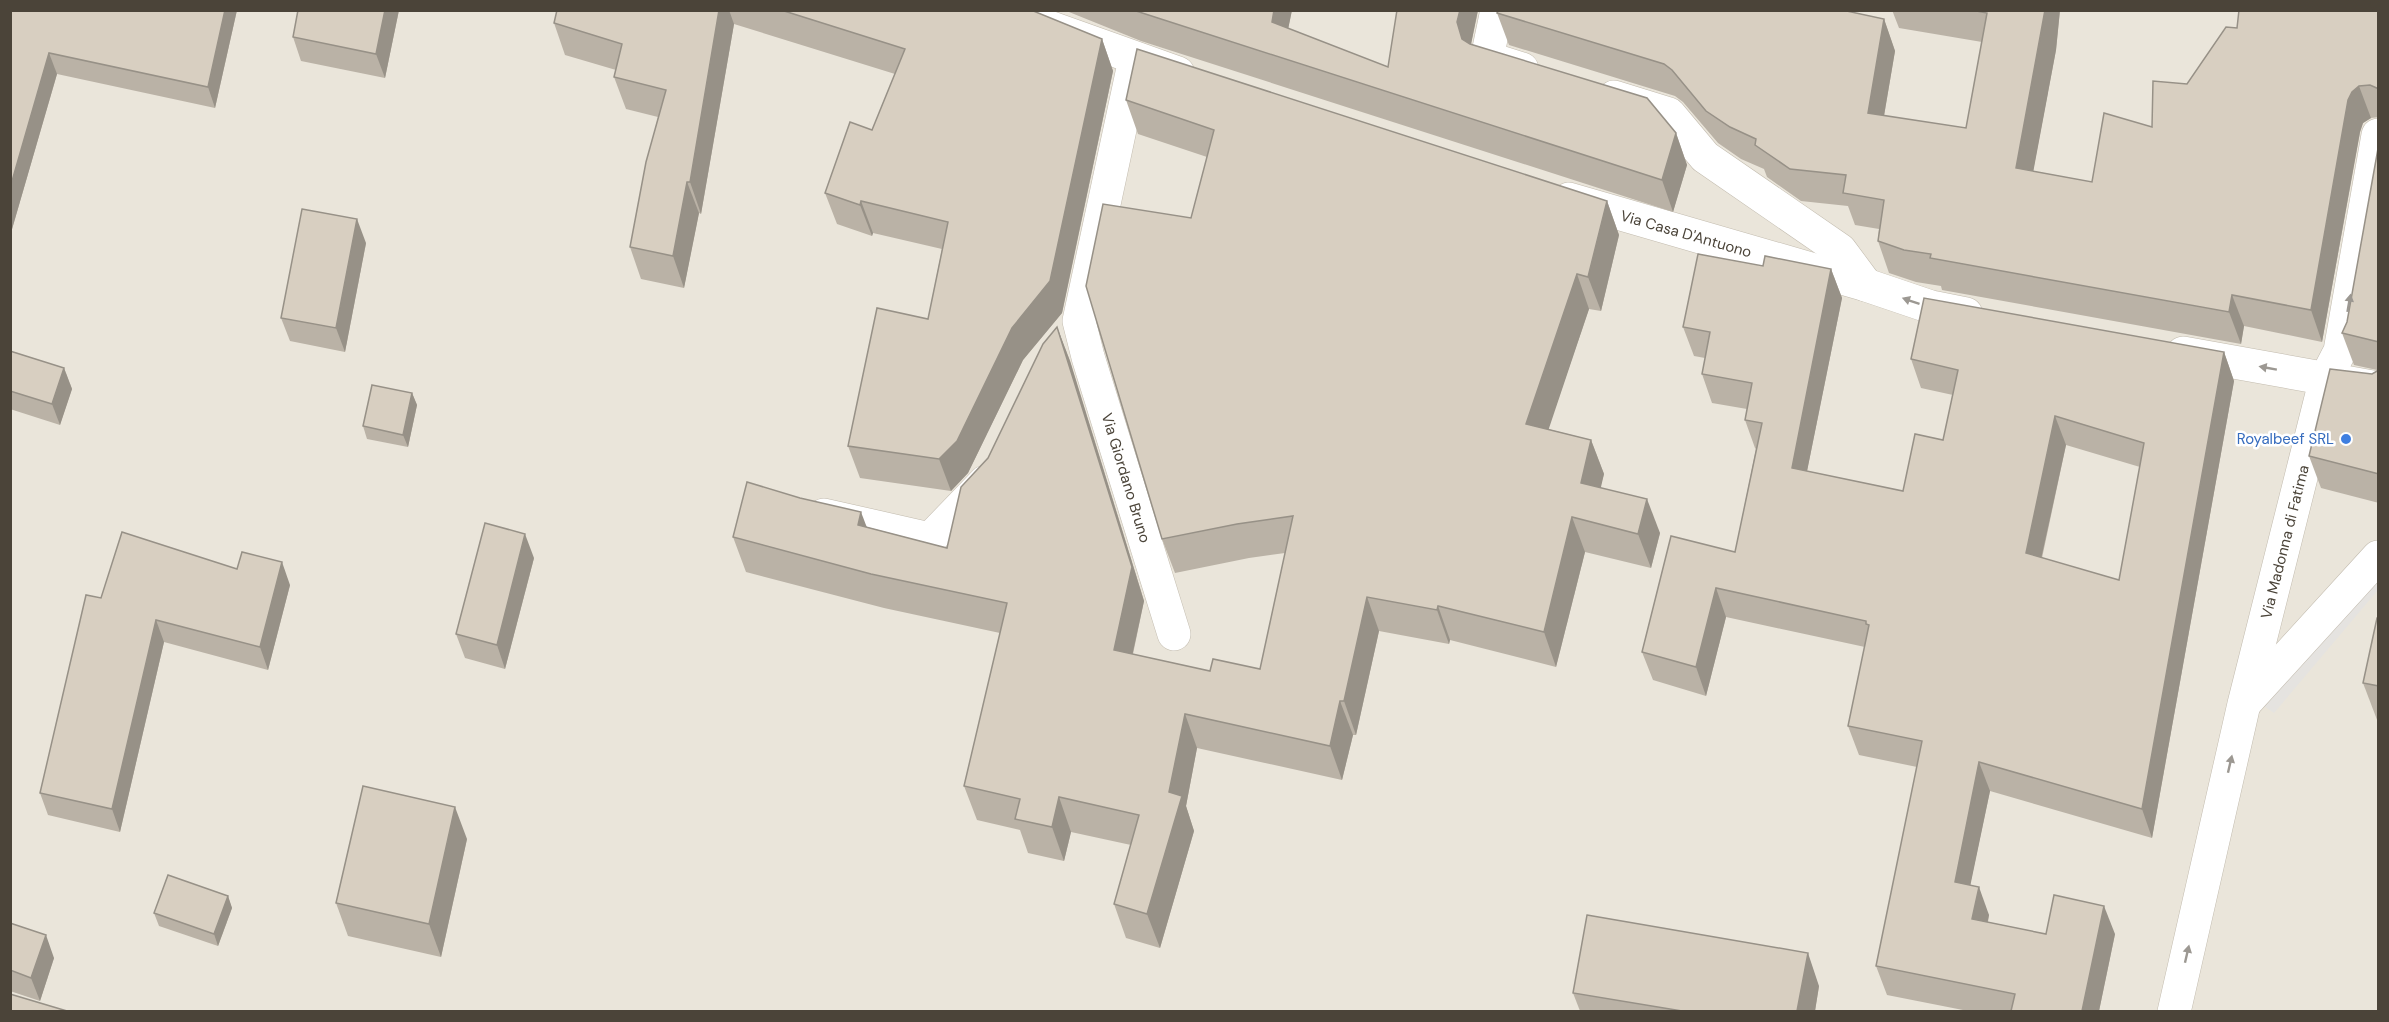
<svg xmlns="http://www.w3.org/2000/svg" width="2389" height="1022" font-family="'DM Sans',sans-serif">
<rect width="100%" height="100%" fill="#f6f3ec"/>
<rect fill="#eae5da" x="11" y="11" width="2367" height="1000"/>
<path fill="#e5e3e0" d="M 2378,564 L 2378,590 L 2274,713 L 2258,702 Z"/>
<g fill="none" stroke-linecap="round" stroke-linejoin="round">
<defs>
<g id="minor">
<path d="M 1012,10 L 1049,27 L 1178,73"/>
<path d="M 1497,10 L 1487,58 L 1522,69"/>
<path d="M 1135,59 L 1079,321 L 1088,357 L 1174,634"/>
<path d="M 1614,97 L 1669,114 L 1705,157 L 1840,250 L 1866,285"/>
<path d="M 1569,199 L 1866,285 L 1931,307 L 1966,314"/>
<path d="M 2183,353 L 2378,388"/>
<path d="M 824,515 L 930,539 L 985,482"/>
<path d="M 2245,703 L 2378,557"/>
<path d="M 2174,1012 L 2244,704 L 2326,378 L 2340,351 L 2378,135"/>
</g>
</defs>
<use href="#minor" stroke="#c2bbae" stroke-width="34"/>
<use href="#minor" stroke="#fff" stroke-width="33"/>
</g>
<g fill="#bab2a6" fill-rule="evenodd">
<path d="M 10,10 L 237,10 L 215,108 L 57,74 L 10,236 Z"/>
<path d="M 399,10 L 385,78 L 301,61 L 293,37 Z"/>
<path d="M 557,10 L 1031,10 L 1102,39 L 1113,71 L 1062,313 L 1023,360 L 968,473 L 951,491 L 860,478 L 848,446 L 928,319 L 942,249 L 873,233 L 872,236 L 837,224 L 825,193 L 872,130 L 895,74 L 734,24 L 701,214 L 699,213 L 684,288 L 641,279 L 630,247 L 658,117 L 626,109 L 614,77 L 616,70 L 565,55 L 554,23 Z"/>
<path d="M 1064,10 L 1292,10 L 1288,29 L 1388,67 L 1397,10 L 1478,10 L 1471,44 L 1676,133 L 1687,165 L 1673,212 L 1141,41 Z"/>
<path d="M 1892,10 L 2060,10 L 2056,50 L 2033,171 L 2092,182 L 2152,127 L 2187,84 L 2237,28 L 2379,10 L 2379,117 L 2371,118 L 2363,123 L 2360,132 L 2322,342 L 2244,326 L 2241,344 L 1942,290 L 1941,286 L 1916,282 L 1889,273 L 1878,241 L 1879,229 L 1855,225 L 1848,206 L 1801,201 L 1767,177 L 1764,169 L 1741,159 L 1718,143 L 1683,102 L 1675,96 L 1509,45 L 1497,13 L 1884,19 L 1895,51 L 1884,116 L 1966,128 L 1982,42 L 1899,28 Z"/>
<path d="M 1126,100 L 1607,201 L 1619,235 L 1601,311 L 1589,309 L 1548,429 L 1591,440 L 1604,474 L 1600,487 L 1660,533 L 1651,568 L 1585,552 L 1556,667 L 1450,640 L 1449,644 L 1379,631 L 1356,735 L 1353,735 L 1342,780 L 1197,748 L 1186,806 L 1194,831 L 1160,948 L 1126,938 L 1114,904 L 1131,845 L 1071,832 L 1064,861 L 1028,853 L 1020,830 L 977,820 L 964,786 L 1000,633 L 884,608 L 746,572 L 733,537 L 800,498 L 867,527 L 947,548 L 988,458 L 1057,327 L 1070,361 L 1144,601 L 1133,654 L 1210,671 L 1260,669 L 1285,553 L 1249,558 L 1175,573 L 1162,539 L 1191,218 L 1207,157 L 1138,134 Z"/>
<path d="M 2379,143 L 2379,503 L 2321,488 L 2309,456 L 2372,374 L 2377,370 L 2354,365 L 2342,333 L 2347,322 Z"/>
<path d="M 366,243 L 345,352 L 290,341 L 281,318 Z"/>
<path d="M 1763,266 L 1831,269 L 1842,298 L 1807,471 L 1903,491 L 1943,440 L 1953,395 L 1921,388 L 1911,359 L 2224,352 L 2234,381 L 2152,838 L 1990,791 L 1970,885 L 1989,915 L 1988,922 L 2046,934 L 2115,934 L 2099,1011 L 1968,1011 L 1887,995 L 1876,966 L 1917,767 L 1859,755 L 1848,726 L 1865,647 L 1726,617 L 1706,696 L 1653,680 L 1642,652 L 1735,552 L 1756,449 L 1755,448 L 1745,420 L 1747,409 L 1712,403 L 1702,374 L 1705,358 L 1694,356 L 1683,327 ZM 2066,445 L 2140,467 L 2119,580 L 2042,558 Z"/>
<path d="M 10,351 L 64,368 L 72,389 L 60,425 L 10,409 Z"/>
<path d="M 412,393 L 417,405 L 408,447 L 367,439 L 363,426 Z"/>
<path d="M 534,558 L 505,669 L 465,658 L 456,634 Z"/>
<path d="M 237,569 L 290,585 L 268,670 L 164,642 L 120,832 L 48,815 L 40,793 L 101,598 Z"/>
<path d="M 2379,618 L 2379,725 L 2363,683 Z"/>
<path d="M 467,839 L 441,957 L 348,936 L 336,903 Z"/>
<path d="M 228,896 L 232,908 L 218,946 L 159,926 L 154,913 Z"/>
<path d="M 10,923 L 54,958 L 40,1001 L 10,991 Z"/>
<path d="M 1819,986 L 1815,1011 L 1580,1011 L 1573,993 Z"/>
</g>
<g fill="#979187">
<path d="M 225,10 L 237,10 L 215,108 L 208,87 Z"/>
<path d="M 385,10 L 399,10 L 385,78 L 376,54 Z"/>
<path d="M 719,10 L 729,10 L 734,24 L 701,214 L 690,182 Z"/>
<path d="M 1274,10 L 1292,10 L 1283,54 L 1272,22 Z"/>
<path d="M 1460,10 L 1478,10 L 1469,54 L 1462,39 L 1457,22 Z"/>
<path d="M 2045,10 L 2060,10 L 2056,50 L 2028,200 L 2016,168 Z"/>
<path d="M 1884,19 L 1895,51 L 1879,145 L 1868,113 Z"/>
<path d="M 1102,39 L 1113,71 L 1062,313 L 1023,360 L 968,473 L 951,491 L 939,459 Z"/>
<path d="M 49,53 L 57,74 L 10,236 L 10,188 Z"/>
<path d="M 2359,86 L 2371,118 L 2363,123 L 2360,132 L 2322,342 L 2311,310 L 2348,100 L 2352,92 Z"/>
<path d="M 1676,133 L 1687,165 L 1673,212 L 1662,180 Z"/>
<path d="M 687,182 L 699,213 L 684,288 L 673,256 Z"/>
<path d="M 861,201 L 873,233 L 872,236 L 860,205 Z"/>
<path d="M 1607,201 L 1619,235 L 1601,311 L 1588,277 Z"/>
<path d="M 357,219 L 366,243 L 345,352 L 336,328 Z"/>
<path d="M 1831,269 L 1842,298 L 1802,496 L 1792,468 Z"/>
<path d="M 1577,274 L 1589,309 L 1539,458 L 1526,424 Z"/>
<path d="M 2232,295 L 2244,326 L 2241,344 L 2229,312 Z"/>
<path d="M 1057,327 L 1070,361 L 1144,601 L 1126,684 L 1114,650 Z"/>
<path d="M 2224,352 L 2234,381 L 2152,838 L 2142,809 Z"/>
<path d="M 64,368 L 72,389 L 60,425 L 52,404 Z"/>
<path d="M 412,393 L 417,405 L 408,447 L 403,435 Z"/>
<path d="M 2055,416 L 2066,445 L 2036,582 L 2026,553 Z"/>
<path d="M 1591,440 L 1604,474 L 1594,517 L 1581,483 Z"/>
<path d="M 1647,499 L 1660,533 L 1651,568 L 1638,534 Z"/>
<path d="M 861,512 L 874,546 L 858,525 Z"/>
<path d="M 1572,517 L 1585,552 L 1556,667 L 1544,632 Z"/>
<path d="M 525,534 L 534,558 L 505,669 L 497,645 Z"/>
<path d="M 282,562 L 290,585 L 268,670 L 260,647 Z"/>
<path d="M 1716,588 L 1726,617 L 1706,696 L 1696,667 Z"/>
<path d="M 1367,597 L 1379,631 L 1356,735 L 1344,701 Z"/>
<path d="M 1438,606 L 1450,640 L 1449,644 L 1437,610 Z"/>
<path d="M 156,620 L 164,642 L 120,832 L 112,809 Z"/>
<path d="M 1340,701 L 1353,735 L 1342,780 L 1330,746 Z"/>
<path d="M 1185,714 L 1197,748 L 1186,806 L 1194,831 L 1160,948 L 1147,914 L 1169,792 Z"/>
<path d="M 1979,762 L 1990,791 L 1965,911 L 1955,882 Z"/>
<path d="M 1059,797 L 1071,832 L 1064,861 L 1052,827 Z"/>
<path d="M 455,807 L 467,839 L 441,957 L 429,924 Z"/>
<path d="M 1979,887 L 1989,915 L 1982,948 L 1972,919 Z"/>
<path d="M 228,896 L 232,908 L 218,946 L 214,934 Z"/>
<path d="M 2104,906 L 2115,934 L 2099,1011 L 2082,1011 Z"/>
<path d="M 46,935 L 54,958 L 40,1001 L 31,978 Z"/>
<path d="M 1808,953 L 1819,986 L 1815,1011 L 1797,1011 Z"/>
</g>
<g fill="#d8cfc1" stroke="#979187" stroke-width="1.5" fill-rule="evenodd">
<path d="M 10,10 L 225,10 L 208,87 L 49,53 L 10,188 Z"/>
<path d="M 298,10 L 385,10 L 376,54 L 293,37 Z"/>
<path d="M 557,10 L 719,10 L 690,182 L 687,182 L 673,256 L 630,247 L 646,162 L 666,90 L 614,77 L 622,44 L 554,23 Z"/>
<path d="M 781,10 L 1031,10 L 1102,39 L 1050,281 L 1012,328 L 957,441 L 939,459 L 848,446 L 877,308 L 928,319 L 948,222 L 861,201 L 860,205 L 825,193 L 850,122 L 872,130 L 905,49 Z"/>
<path d="M 1133,10 L 1274,10 L 1272,22 L 1388,67 L 1397,10 L 1460,10 L 1457,22 L 1462,39 L 1470,44 L 1647,98 L 1676,133 L 1662,180 Z"/>
<path d="M 1498,10 L 1842,10 L 1884,19 L 1868,113 L 1966,128 L 1987,13 L 1971,10 L 2045,10 L 2016,168 L 2092,182 L 2104,113 L 2152,127 L 2153,81 L 2187,84 L 2226,27 L 2237,28 L 2239,10 L 2379,10 L 2379,89 L 2370,85 L 2359,86 L 2352,92 L 2348,100 L 2311,310 L 2232,295 L 2229,312 L 1930,258 L 1931,254 L 1904,250 L 1878,241 L 1884,200 L 1843,193 L 1846,175 L 1790,169 L 1755,145 L 1756,139 L 1730,127 L 1706,111 L 1672,70 L 1664,64 L 1497,13 Z"/>
<path d="M 1137,49 L 1607,201 L 1588,277 L 1577,274 L 1526,424 L 1591,440 L 1581,483 L 1647,499 L 1638,534 L 1572,517 L 1544,632 L 1438,606 L 1437,610 L 1367,597 L 1344,701 L 1340,701 L 1330,746 L 1185,714 L 1169,792 L 1182,796 L 1147,914 L 1114,904 L 1139,815 L 1059,797 L 1052,827 L 1015,819 L 1020,799 L 964,786 L 1007,603 L 871,574 L 733,537 L 747,482 L 800,498 L 861,512 L 858,525 L 947,548 L 961,487 L 988,458 L 1043,344 L 1057,327 L 1132,567 L 1114,650 L 1210,671 L 1213,659 L 1260,669 L 1293,516 L 1237,524 L 1162,539 L 1086,286 L 1103,204 L 1191,218 L 1214,130 L 1126,100 Z"/>
<path d="M 2379,143 L 2379,342 L 2342,333 L 2347,322 Z"/>
<path d="M 302,209 L 357,219 L 336,328 L 281,318 Z"/>
<path d="M 1698,254 L 1763,266 L 1765,256 L 1831,269 L 1792,468 L 1903,491 L 1915,434 L 1943,440 L 1958,370 L 1911,359 L 1924,298 L 2224,352 L 2142,809 L 1979,762 L 1955,882 L 1979,887 L 1972,919 L 2046,934 L 2054,895 L 2104,906 L 2082,1011 L 2011,1011 L 2015,994 L 1876,966 L 1922,741 L 1848,726 L 1869,625 L 1866,624 L 1866,621 L 1716,588 L 1696,667 L 1642,652 L 1671,536 L 1735,552 L 1762,423 L 1745,420 L 1752,383 L 1702,374 L 1710,332 L 1683,327 ZM 2055,416 L 2144,443 L 2119,580 L 2026,553 Z"/>
<path d="M 10,351 L 64,368 L 52,404 L 10,391 Z"/>
<path d="M 2330,369 L 2372,374 L 2379,370 L 2379,474 L 2309,456 Z"/>
<path d="M 372,385 L 412,393 L 403,435 L 363,426 Z"/>
<path d="M 485,523 L 525,534 L 497,645 L 456,634 Z"/>
<path d="M 122,532 L 237,569 L 242,552 L 282,562 L 260,647 L 156,620 L 112,809 L 40,793 L 86,595 L 101,598 Z"/>
<path d="M 2377,618 L 2379,618 L 2379,686 L 2363,683 Z"/>
<path d="M 363,786 L 455,807 L 429,924 L 336,903 Z"/>
<path d="M 168,875 L 228,896 L 214,934 L 154,913 Z"/>
<path d="M 1587,915 L 1808,953 L 1797,1011 L 1682,1011 L 1573,993 Z"/>
<path d="M 10,923 L 46,935 L 31,978 L 10,970 Z"/>
<path d="M 10,994 L 67,1011 L 10,1011 Z"/>
</g>
<defs><path id="oneway-solid" d="M-6-.8H1V-3.2L6.5 0L1 3.2V.8H-6Z" transform="scale(1.5)"/></defs>
<g fill="#9c9892">
<use href="#oneway-solid" transform="translate(1911 301) rotate(-161)"/>
<use href="#oneway-solid" transform="translate(2349 303) rotate(-80)"/>
<use href="#oneway-solid" transform="translate(2268 368) rotate(-170)"/>
<use href="#oneway-solid" transform="translate(2230 764) rotate(-77)"/>
<use href="#oneway-solid" transform="translate(2187 954) rotate(-77)"/>
</g>
<circle fill="#3f7fe0" stroke="#fff" stroke-width="2" cx="2346" cy="439" r="6"/>
<g text-anchor="middle" dominant-baseline="central" stroke-width="5" stroke-linejoin="round" paint-order="stroke">
<g font-size="15" fill="#4b4439" stroke="#fff">
<text transform="translate(1686 234) rotate(16)">Via Casa D'Antuono</text>
<text transform="translate(1126 478) rotate(73)">Via Giordano Bruno</text>
<text transform="translate(2285 542) rotate(-76)">Via Madonna di Fatima</text>
</g>
<g font-size="15" fill="#366cbe" stroke="#fff" text-anchor="end">
<text x="2334" y="439">Royalbeef SRL</text>
</g>
</g>
<rect width="2389" height="1022" fill="none" stroke="#4b4439" stroke-width="24"/>
</svg>
